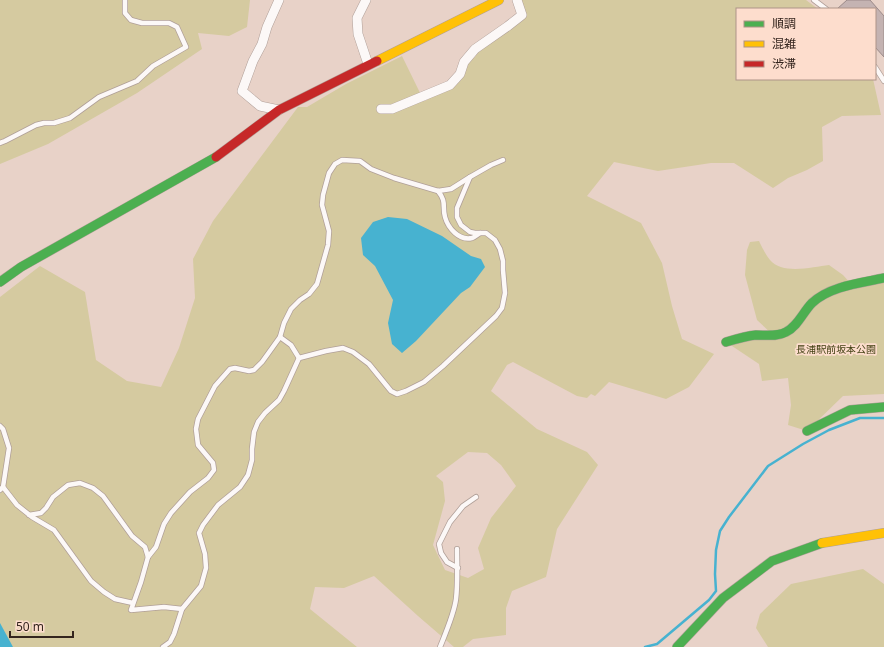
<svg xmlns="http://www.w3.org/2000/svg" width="884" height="647" font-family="'Noto Sans','Noto Sans JP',sans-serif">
<rect width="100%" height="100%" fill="#e8d2c8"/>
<g fill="#d5caa0" fill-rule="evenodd">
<path d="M 0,0 L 250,0 L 247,27 L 229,36 L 198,33 L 202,49 L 137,93 L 48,144 L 0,164 Z"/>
<path d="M 520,0 L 806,0 L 818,9 L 737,9 L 737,79 L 873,79 L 881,115 L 842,116 L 822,127 L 823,161 L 807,170 L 788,178 L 773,188 L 734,163 L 711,163 L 658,171 L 614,162 L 587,196 L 641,223 L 662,263 L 672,306 L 682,339 L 714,354 L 689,387 L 666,399 L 609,382 L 595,396 L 591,394 L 587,398 L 577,396 L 513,362 L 507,365 L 491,391 L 537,429 L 587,452 L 598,465 L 557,529 L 546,577 L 512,591 L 506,608 L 506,635 L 473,639 L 463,647 L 454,647 L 418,616 L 374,576 L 344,588 L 315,587 L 310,609 L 357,647 L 0,647 L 0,297 L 40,266 L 85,292 L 96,360 L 127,381 L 161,387 L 179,348 L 195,298 L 193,259 L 213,221 L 298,107 L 307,107 L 346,84 L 402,56 L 424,101 L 425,101 L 459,81 L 468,62 L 475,57 L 478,52 L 525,17 ZM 468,452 L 487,453 L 501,465 L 516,486 L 491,518 L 478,548 L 484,569 L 468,578 L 445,570 L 433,545 L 445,501 L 443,482 L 436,476 Z"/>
<path d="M 759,241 C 762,247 765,254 770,260 C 782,275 813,267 829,265 L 843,275 L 852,285 L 884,278 L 884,394 L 843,396 L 807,431 L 788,425 L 791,405 L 788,378 L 762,381 L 759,364 L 726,342 L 773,335 L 757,320 L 745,275 L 747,250 L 750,242 Z"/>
<path d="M 863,569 L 884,584 L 884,647 L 768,647 L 756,628 L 760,614 L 791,584 Z"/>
</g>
<g fill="#47b2d0">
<path d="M 388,217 L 407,219 L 442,236 L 471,256 L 481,259 L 485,267 L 470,287 L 461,293 L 416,341 L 402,353 L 392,344 L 388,323 L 393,300 L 375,266 L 363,255 L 361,238 L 373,222 Z"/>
<path d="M 0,623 L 13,647 L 0,647 Z"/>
</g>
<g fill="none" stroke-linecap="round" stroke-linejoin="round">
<path stroke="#47b2d0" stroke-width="2.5" d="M 645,647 L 657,644 L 709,600 L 716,591 L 715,574 L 716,550 L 720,531 L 729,517 L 768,466 L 803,444 L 829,430 L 860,418 L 884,418"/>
</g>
<path fill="#c4b3b2" stroke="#9b8a89" d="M 847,0 L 870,0 L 884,16 L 884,57 L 875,47 L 875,9 L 837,9 Z"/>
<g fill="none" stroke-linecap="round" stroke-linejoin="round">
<defs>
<g id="lane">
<path d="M 814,0 L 826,9"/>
<path d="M 875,67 L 884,81"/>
<path d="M 0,143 L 5,141 L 36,125 L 44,123 L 54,123 L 70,118 L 99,97 L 137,81 L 153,66 L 186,47 L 177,27 L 169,23 L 142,23 L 131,20 L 125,13 L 125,0"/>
<path d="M 438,191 C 447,202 442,206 445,217 C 448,228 459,241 472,238 C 475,237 477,235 480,233"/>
<path d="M 280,337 L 291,345 L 299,358"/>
<path d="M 0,426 L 3,429 L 9,448 L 3,487 L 0,490"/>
<path d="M 3,487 L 17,505 L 32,517 L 54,530 L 91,581 L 104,592 L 115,599 L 133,603"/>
<path d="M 29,515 L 41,513 L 46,508 L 53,497 L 68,485 L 80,483 L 93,488 L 103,496 L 132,536 L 145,547 L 148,557 L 141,582 L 131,610 L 164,607 L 182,609"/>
<path d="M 148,557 L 156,547 L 164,524 L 171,513 L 190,492 L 208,478 L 214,470 L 213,463 L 198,445 L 196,429 L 198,419 L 215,386 L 230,369 L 235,368 L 249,371 L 254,370 L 262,362 L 280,337 L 284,323 L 291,309 L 300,300 L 309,294 L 317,284 L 328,245 L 329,231 L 322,205 L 323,195 L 329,173 L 335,164 L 342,160 L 360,161 L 371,169 L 394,178 L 438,191 L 451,189 L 470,177"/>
<path d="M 458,568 L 447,562 L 441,553 L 439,544 L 450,522 L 463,506 L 476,497"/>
<path d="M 163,647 L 170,642 L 174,634 L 182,609 L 201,586 L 206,568 L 205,554 L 199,533 L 203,525 L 218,505 L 240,487 L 248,475 L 252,460 L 252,449 L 254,432 L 258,422 L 265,413 L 279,400 L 284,391 L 299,358 L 326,351 L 343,348 L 353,352 L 369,364 L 391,391 L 397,394 L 406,391 L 424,382 L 443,366 L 496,316 L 502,308 L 505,293 L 503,270 L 503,261 L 500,249 L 495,240 L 486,233 L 475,233 L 470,232 L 461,225 L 457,217 L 457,208 L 470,177 L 491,165 L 503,160"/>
<path d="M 440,647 C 446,632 454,614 456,599 C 458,582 457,565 457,549"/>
</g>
<g id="street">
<path d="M 366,0 L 357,18 L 358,34 L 368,64"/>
<path d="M 381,109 L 392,109 L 450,85 L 460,74 L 464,62 L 475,49 L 508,26 L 522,15 L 517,0"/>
<path d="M 279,110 L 260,106 L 242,91 L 253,61 L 262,44 L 267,27 L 279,0"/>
</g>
<g id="fast">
<path d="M 0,282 L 21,267 L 216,157"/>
<path d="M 726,342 C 736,339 746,336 756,335 C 766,335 777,337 786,332 C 798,326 803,312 812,303 C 830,286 861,283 884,278"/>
<path d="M 807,431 L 850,410 L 884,407"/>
<path d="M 677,647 L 723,598 L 772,561 L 822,543"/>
</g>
<g id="slow">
<path d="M 377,61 L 499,0"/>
<path d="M 822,543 L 884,533"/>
</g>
<path id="jam" d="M 216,157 L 279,110 L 377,61"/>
</defs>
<use href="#lane" stroke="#b09f98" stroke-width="6"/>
<use href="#street" stroke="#b09f98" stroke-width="10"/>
<use href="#fast" stroke="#b09f98" stroke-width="10"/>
<use href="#slow" stroke="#b09f98" stroke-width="10"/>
<use href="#jam" stroke="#b09f98" stroke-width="10"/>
<use href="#lane" stroke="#fcf8f7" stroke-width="4.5"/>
<use href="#street" stroke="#fcf8f7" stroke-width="9"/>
<use href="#fast" stroke="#4caf50" stroke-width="9"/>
<use href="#slow" stroke="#ffc107" stroke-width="9"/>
<use href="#jam" stroke="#c62828" stroke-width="9"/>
</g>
<g text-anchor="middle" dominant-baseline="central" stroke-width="3.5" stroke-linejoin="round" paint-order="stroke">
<g font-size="10" fill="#434114" stroke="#fdddcd">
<text x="836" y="349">長浦駅前坂本公園</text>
</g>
</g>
<rect x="736" y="8" width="140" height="72" fill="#fdddcd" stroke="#ad9387"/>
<rect x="744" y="21" width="20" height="6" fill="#4caf50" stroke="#ad9387"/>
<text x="772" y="28" font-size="12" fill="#34251e">順調</text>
<rect x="744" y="41" width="20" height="6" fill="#ffc107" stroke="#ad9387"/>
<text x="772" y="48" font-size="12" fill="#34251e">混雑</text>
<rect x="744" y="61" width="20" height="6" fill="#c62828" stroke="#ad9387"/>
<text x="772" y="68" font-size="12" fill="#34251e">渋滞</text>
<path d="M10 631v6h63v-6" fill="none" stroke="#34251e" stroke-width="2"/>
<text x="16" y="631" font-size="12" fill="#34251e" stroke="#fdddcd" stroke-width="3" paint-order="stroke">50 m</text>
</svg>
